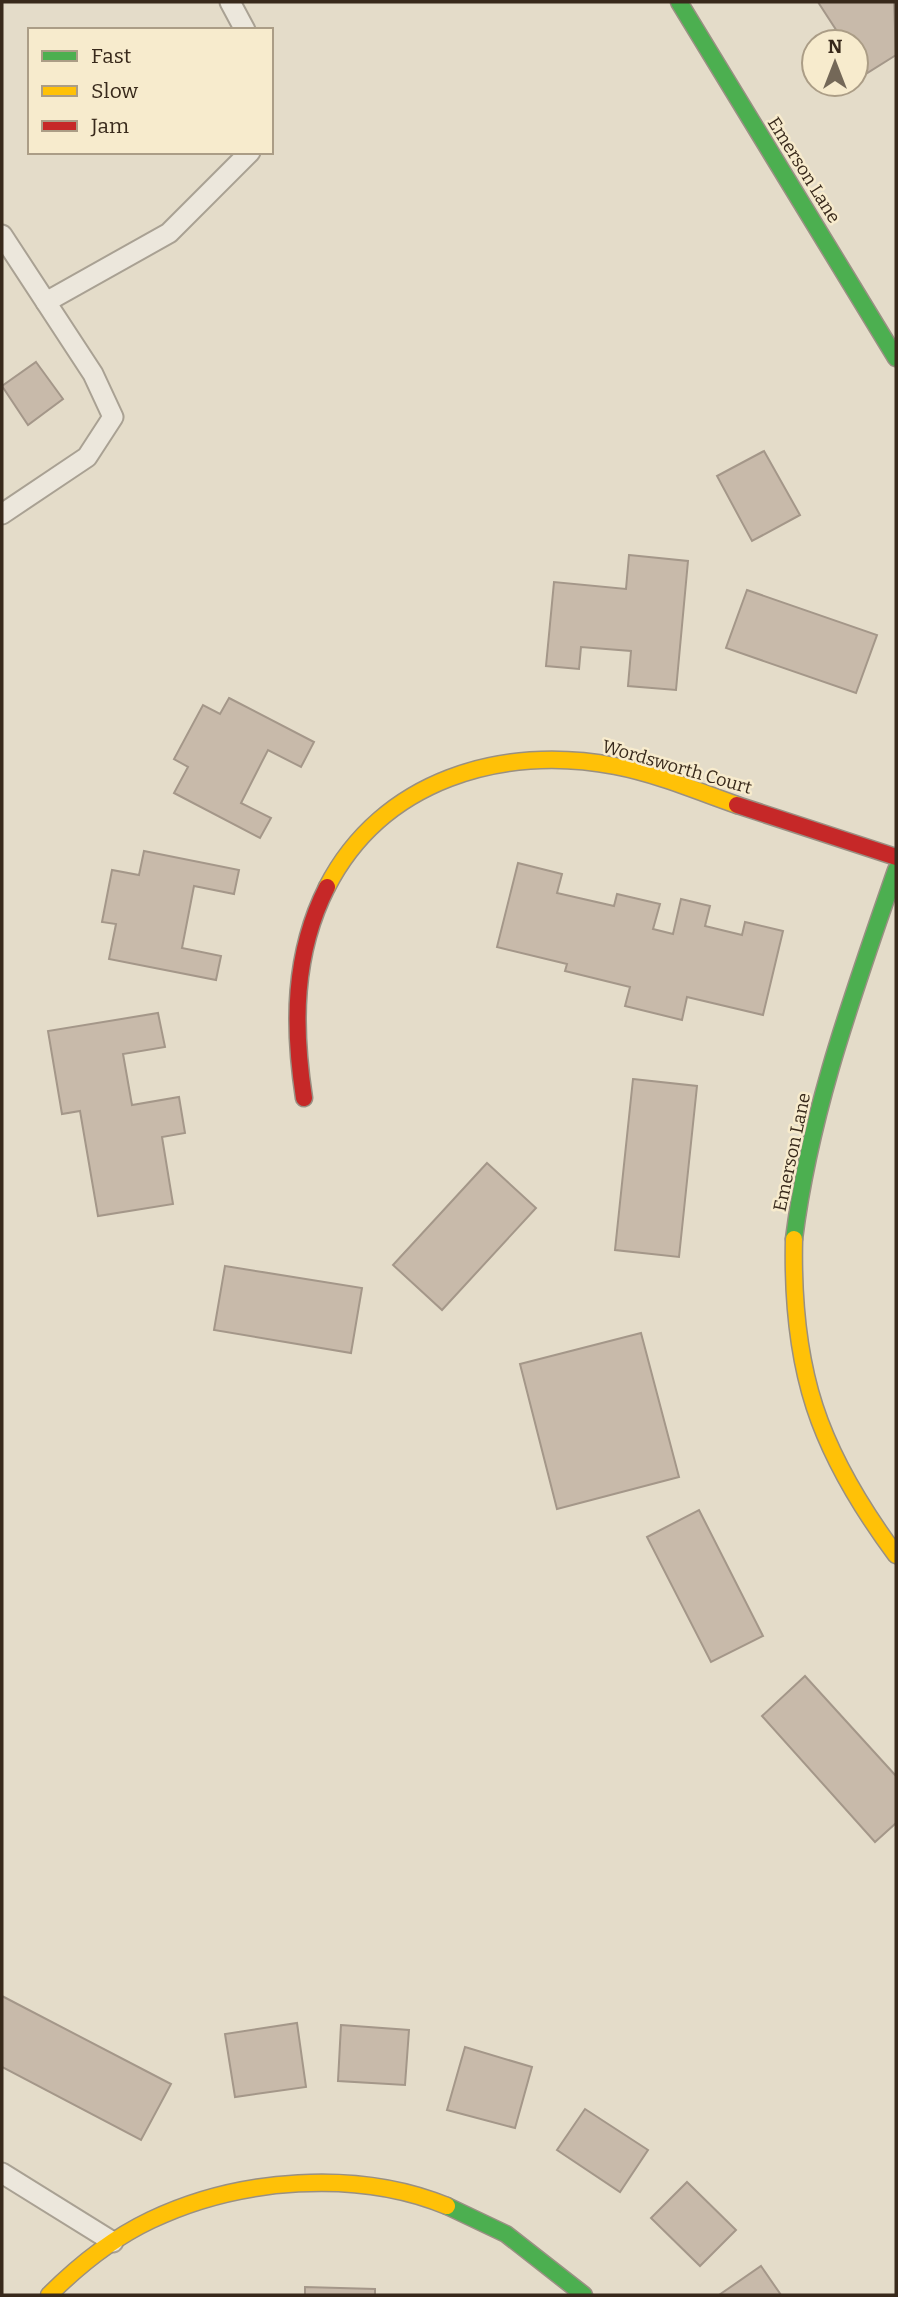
<svg xmlns="http://www.w3.org/2000/svg" width="898" height="2297" font-family="Bitter,serif">
<rect width="100%" height="100%" fill="#e4dcc9"/>
<g fill="#c8baaa" stroke="#a49789" stroke-width="2">
<path d="M 818,2 L 894,2 L 896,55 L 864,75 L 856,62 L 856,42 L 844,42 Z"/>
<path d="M 36,362 L 63,399 L 28,425 L 2,386 Z"/>
<path d="M 764,451 L 800,515 L 752,541 L 717,476 Z"/>
<path d="M 629,555 L 688,561 L 676,690 L 628,686 L 631,651 L 581,647 L 579,669 L 546,666 L 554,582 L 626,589 Z"/>
<path d="M 747,590 L 877,635 L 856,693 L 726,648 Z"/>
<path d="M 229,698 L 314,742 L 301,767 L 268,750 L 241,803 L 271,818 L 260,838 L 174,793 L 188,767 L 174,759 L 203,705 L 220,714 Z"/>
<path d="M 144,851 L 239,870 L 234,894 L 194,886 L 182,948 L 221,956 L 216,980 L 109,959 L 116,924 L 102,922 L 112,870 L 139,875 Z"/>
<path d="M 518,863 L 562,874 L 557,893 L 614,906 L 617,894 L 660,904 L 653,929 L 673,934 L 681,899 L 710,906 L 705,926 L 742,935 L 745,922 L 783,931 L 763,1015 L 687,997 L 682,1020 L 625,1006 L 630,987 L 565,971 L 567,964 L 497,947 Z"/>
<path d="M 158,1013 L 165,1047 L 123,1054 L 132,1105 L 179,1097 L 185,1133 L 162,1137 L 173,1204 L 98,1216 L 80,1111 L 62,1114 L 48,1031 Z"/>
<path d="M 633,1079 L 697,1086 L 679,1257 L 615,1250 Z"/>
<path d="M 487,1163 L 536,1208 L 442,1310 L 393,1265 Z"/>
<path d="M 225,1266 L 362,1288 L 351,1353 L 214,1330 Z"/>
<path d="M 641,1333 L 679,1477 L 557,1509 L 520,1364 Z"/>
<path d="M 699,1510 L 763,1636 L 711,1662 L 647,1537 Z"/>
<path d="M 805,1676 L 896,1776 L 896,1823 L 875,1842 L 762,1716 Z"/>
<path d="M 2,1996 L 171,2084 L 141,2140 L 2,2067 Z"/>
<path d="M 297,2023 L 306,2087 L 235,2097 L 225,2034 Z"/>
<path d="M 341,2025 L 409,2030 L 405,2085 L 338,2081 Z"/>
<path d="M 465,2047 L 532,2067 L 515,2128 L 447,2110 Z"/>
<path d="M 585,2109 L 648,2150 L 620,2192 L 557,2150 Z"/>
<path d="M 687,2182 L 736,2230 L 700,2266 L 651,2218 Z"/>
<path d="M 761,2266 L 781,2295 L 719,2295 Z"/>
<path d="M 305,2287 L 375,2289 L 375,2295 L 305,2295 Z"/>
</g>
<g fill="none" stroke-linecap="round" stroke-linejoin="round">
<defs>
<g id="lane">
<path d="M 230,2 L 245,30"/>
<path d="M 2,235 L 93,374 L 113,417 L 87,457 L 2,514"/>
<path d="M 46,302 L 169,233 L 250,152"/>
<path d="M 2,2173 L 113,2242"/>
</g>
<g id="fast">
<path d="M 679,2 L 896,358"/>
<path d="M 794,1239 C 810,1111 854,992 896,870"/>
<path d="M 447,2206 L 506,2234 L 584,2295"/>
</g>
<g id="slow">
<path d="M 327,887 C 382,780 502,744 615,766 C 657,774 697,791 737,805"/>
<path d="M 794,1239 C 791,1370 818,1450 896,1555"/>
<path d="M 49,2295 C 79,2265 113,2238 151,2220 C 239,2178 357,2169 447,2206"/>
</g>
<g id="jam">
<path d="M 737,805 L 896,857"/>
<path d="M 304,1098 C 293,1026 293,954 327,887"/>
</g>
</defs>
<use href="#lane" stroke="#a9a193" stroke-width="23"/>
<use href="#fast" stroke="#999083" stroke-width="19"/>
<use href="#slow" stroke="#999083" stroke-width="19"/>
<use href="#jam" stroke="#999083" stroke-width="19"/>
<use href="#lane" stroke="#ece7dc" stroke-width="19"/>
<use href="#fast" stroke="#4caf50" stroke-width="16"/>
<use href="#slow" stroke="#ffc107" stroke-width="16"/>
<use href="#jam" stroke="#c62828" stroke-width="16"/>
</g>
<g text-anchor="middle" dominant-baseline="central" stroke-width="5" stroke-linejoin="round" paint-order="stroke">
<g font-size="18" fill="#38291b" stroke="#f7ebcd">
<text transform="translate(804 170) rotate(58)">Emerson Lane</text>
<text transform="translate(677 767) rotate(16)">Wordsworth Court</text>
<text transform="translate(792 1152) rotate(-78)">Emerson Lane</text>
</g>
</g>
<rect width="898" height="2297" fill="none" stroke="#38291b" stroke-width="7"/>
<rect x="28" y="28" width="245" height="126" fill="#f7ebcd" stroke="#ab9d86" stroke-width="2"/>
<rect x="42" y="51" width="35" height="10" fill="#4caf50" stroke="#ab9d86" stroke-width="2"/>
<text x="91" y="63" font-size="21" fill="#38291b">Fast</text>
<rect x="42" y="86" width="35" height="10" fill="#ffc107" stroke="#ab9d86" stroke-width="2"/>
<text x="91" y="98" font-size="21" fill="#38291b">Slow</text>
<rect x="42" y="121" width="35" height="10" fill="#c62828" stroke="#ab9d86" stroke-width="2"/>
<text x="91" y="133" font-size="21" fill="#38291b">Jam</text>
<g transform="translate(835 63)"><circle r="33" fill="#f7ebcd" stroke="#ab9d86" stroke-width="2"/>
<path d="M0-5L12 26L0 18L-12 26Z" fill="#746858"/>
<text y="-10" font-size="19" font-weight="bold" text-anchor="middle" fill="#38291b">N</text>
</g>
</svg>
